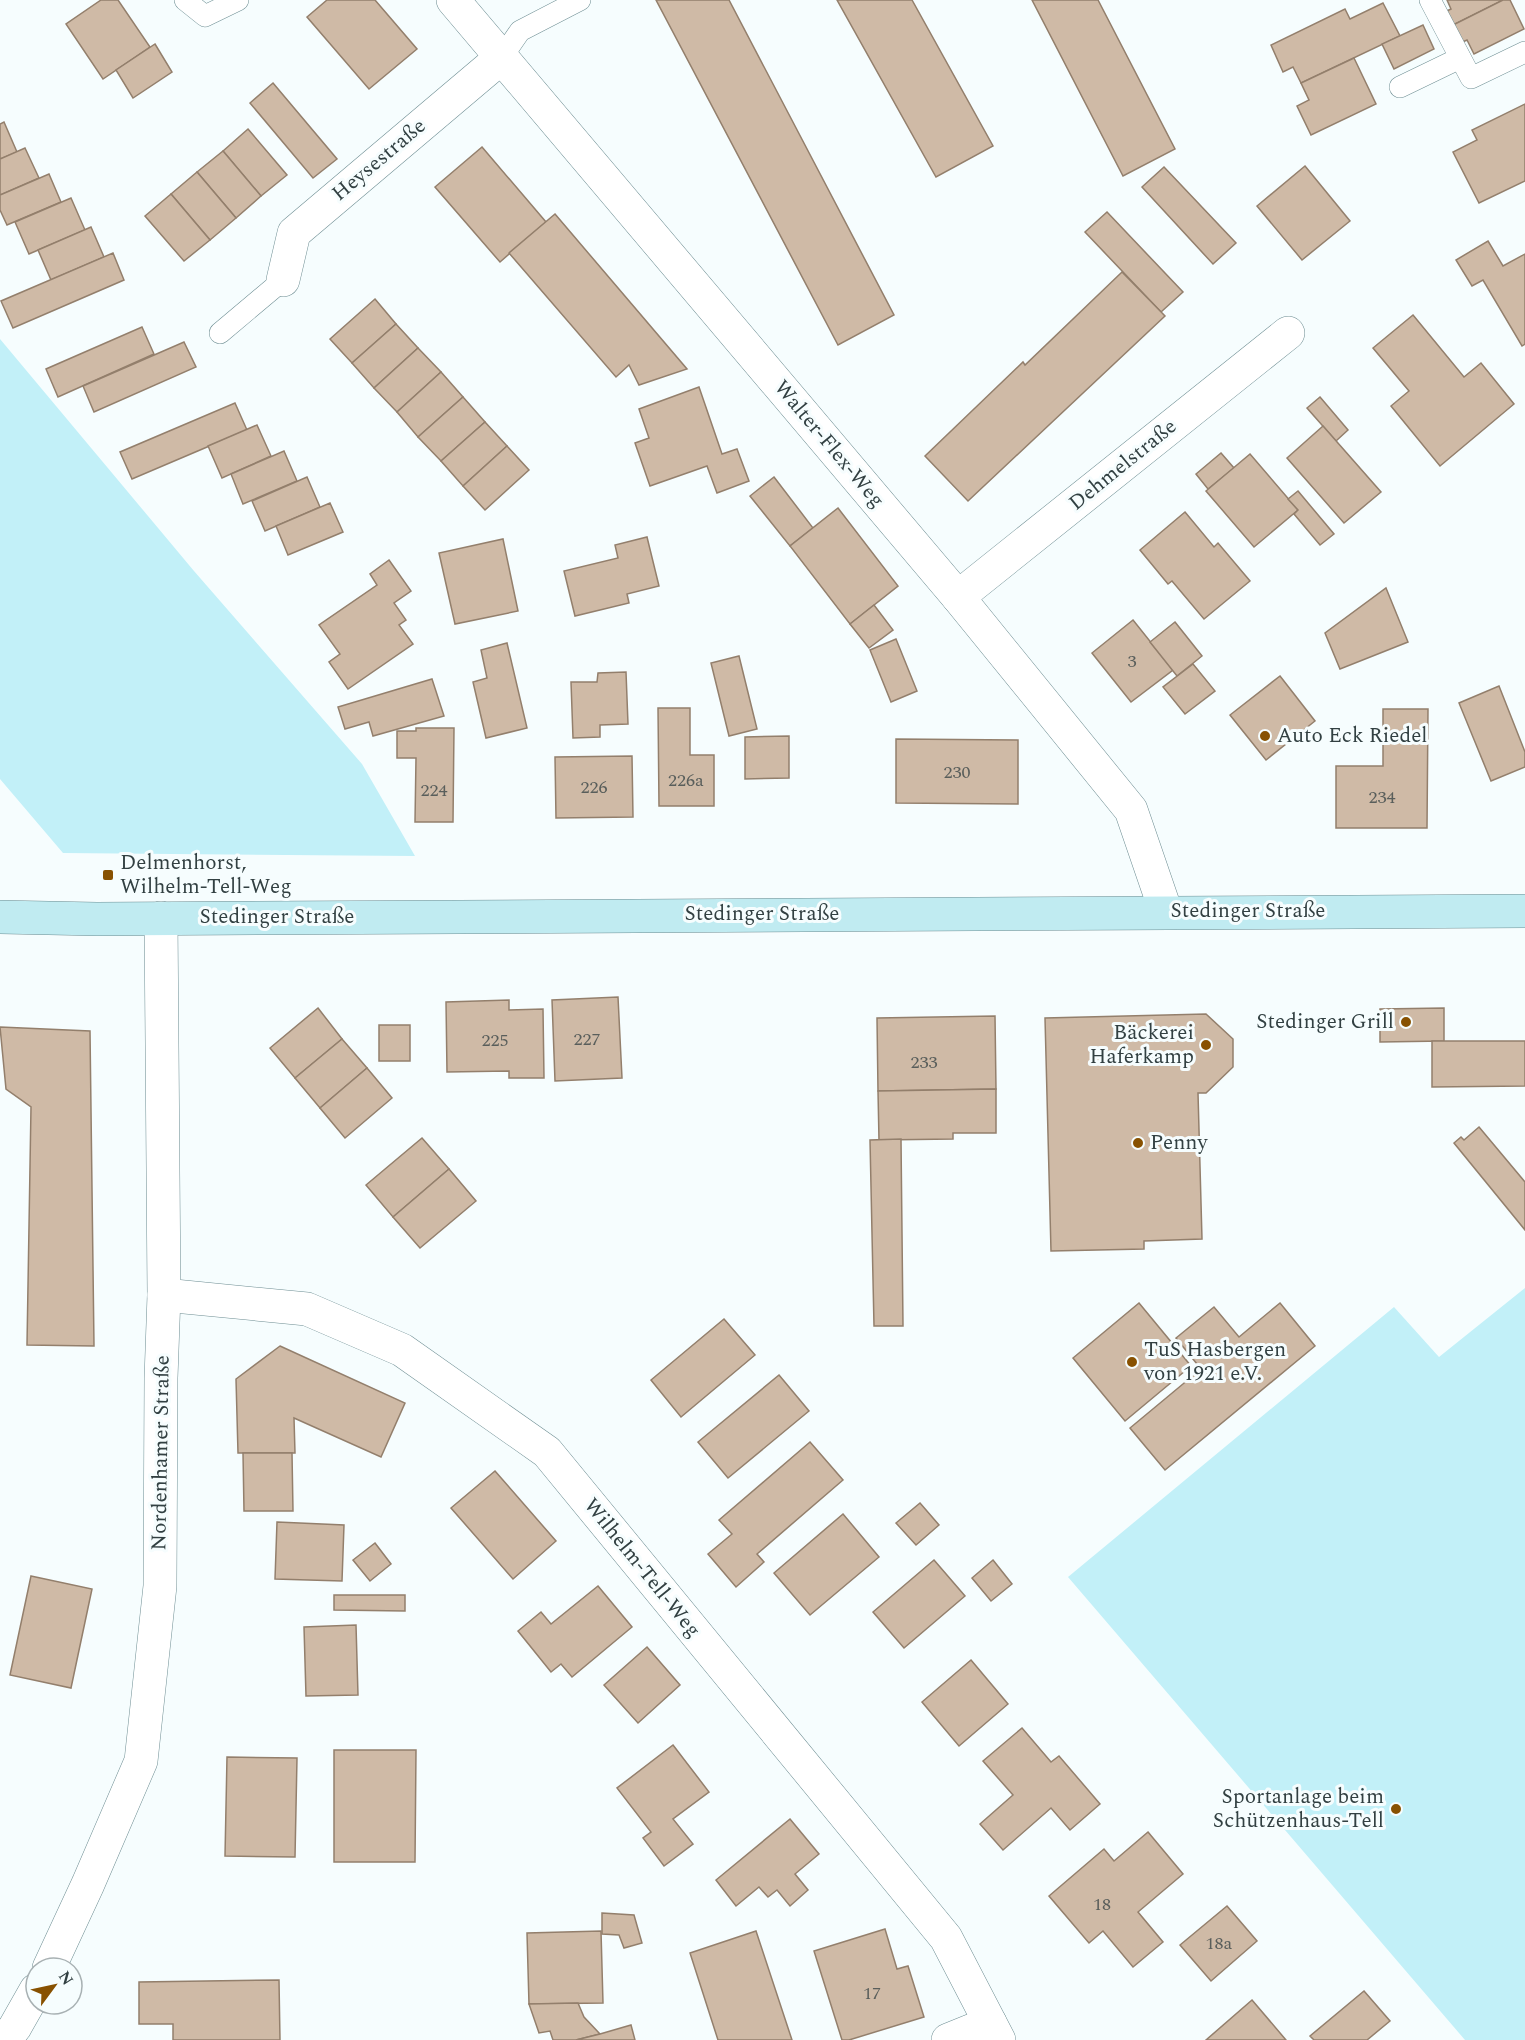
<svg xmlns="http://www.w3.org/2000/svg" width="1525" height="2040" font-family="Spectral,serif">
<rect width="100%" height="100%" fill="#f6fdfe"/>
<g fill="#c2f0f8">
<path d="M 0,339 L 194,571 L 362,764 L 415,856 L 63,853 L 0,779 Z"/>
<path d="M 1525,1288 L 1525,2040 L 1465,2040 L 1068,1577 L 1394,1307 L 1439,1357 Z"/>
</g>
<g fill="#cfbaa6" stroke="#937f6c" stroke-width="1.5">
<path d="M 101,0 L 118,0 L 150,47 L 103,79 L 66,24 Z"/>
<path d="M 327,0 L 375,0 L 417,49 L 369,89 L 307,17 Z"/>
<path d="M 656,0 L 729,0 L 894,315 L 838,345 Z"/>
<path d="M 837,0 L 912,0 L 993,146 L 936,177 Z"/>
<path d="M 1032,0 L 1098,0 L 1175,149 L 1123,176 Z"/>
<path d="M 1447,0 L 1503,0 L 1449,27 L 1442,13 L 1451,9 Z"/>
<path d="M 1503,0 L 1510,0 L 1524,29 L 1474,54 L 1467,40 L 1458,44 L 1449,27 Z"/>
<path d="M 1383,3 L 1400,36 L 1301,83 L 1293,67 L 1283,72 L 1271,45 L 1345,9 L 1350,19 Z"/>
<path d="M 1423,25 L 1434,49 L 1394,69 L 1382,44 Z"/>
<path d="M 155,44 L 172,72 L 133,98 L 116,70 Z"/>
<path d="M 1354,58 L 1376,104 L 1311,135 L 1297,106 L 1309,100 L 1301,83 Z"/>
<path d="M 273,83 L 337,159 L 313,178 L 250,103 Z"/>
<path d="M 1525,104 L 1525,181 L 1479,203 L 1453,152 L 1477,140 L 1472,130 Z"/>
<path d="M 4,122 L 17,152 L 0,159 L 0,124 Z"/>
<path d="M 248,129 L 287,175 L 261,196 L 223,151 Z"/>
<path d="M 482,147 L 546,222 L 500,262 L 435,187 Z"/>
<path d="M 25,148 L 39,178 L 0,195 L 0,159 Z"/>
<path d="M 223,151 L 261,196 L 236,218 L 197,172 Z"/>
<path d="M 1305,166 L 1350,221 L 1302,260 L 1257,206 Z"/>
<path d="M 1164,167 L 1236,243 L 1213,264 L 1142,187 Z"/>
<path d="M 197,172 L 236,218 L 210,240 L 171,194 Z"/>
<path d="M 49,174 L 61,202 L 7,225 L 0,210 L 0,195 Z"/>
<path d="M 171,194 L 210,240 L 184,261 L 145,216 Z"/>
<path d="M 71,198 L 85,230 L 29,254 L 15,222 Z"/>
<path d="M 1107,212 L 1183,292 L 1161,312 L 1085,232 Z"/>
<path d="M 555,214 L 687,369 L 639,385 L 629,365 L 616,377 L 509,253 Z"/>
<path d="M 91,227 L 104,257 L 51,280 L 38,250 Z"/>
<path d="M 1488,241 L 1503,266 L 1525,254 L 1525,344 L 1522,346 L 1483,280 L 1472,286 L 1456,260 Z"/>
<path d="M 113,253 L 124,280 L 13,328 L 1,301 Z"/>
<path d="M 1122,272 L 1165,316 L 968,501 L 925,456 L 1023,362 L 1025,365 Z"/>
<path d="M 375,299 L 396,324 L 352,363 L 330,339 Z"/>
<path d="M 1413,315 L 1464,377 L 1481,363 L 1514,404 L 1440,466 L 1391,406 L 1409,391 L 1373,348 Z"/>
<path d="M 396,324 L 418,348 L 374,388 L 352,363 Z"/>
<path d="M 142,327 L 154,354 L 58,397 L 46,369 Z"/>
<path d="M 184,342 L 196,367 L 94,412 L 83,386 Z"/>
<path d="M 418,348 L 441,372 L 397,412 L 374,388 Z"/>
<path d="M 441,372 L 463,397 L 418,437 L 397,412 Z"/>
<path d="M 699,387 L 722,454 L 737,449 L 749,481 L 717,493 L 707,466 L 650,486 L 635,443 L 649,438 L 639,409 Z"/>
<path d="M 463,397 L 485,422 L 441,461 L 418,437 Z"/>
<path d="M 1320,397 L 1348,430 L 1336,441 L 1307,408 Z"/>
<path d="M 235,403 L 247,430 L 132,479 L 120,452 Z"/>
<path d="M 485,422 L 507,446 L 463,486 L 441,461 Z"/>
<path d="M 257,425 L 271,456 L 222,478 L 208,446 Z"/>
<path d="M 1323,426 L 1381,492 L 1344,523 L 1287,458 Z"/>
<path d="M 507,446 L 529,470 L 485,510 L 463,486 Z"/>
<path d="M 284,451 L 297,481 L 243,504 L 231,474 Z"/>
<path d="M 1221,453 L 1234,468 L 1208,489 L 1196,474 Z"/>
<path d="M 1250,454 L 1298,510 L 1254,547 L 1206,491 Z"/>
<path d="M 307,477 L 320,507 L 265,531 L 252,501 Z"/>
<path d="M 774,477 L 813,528 L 790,546 L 750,496 Z"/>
<path d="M 1298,491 L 1334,534 L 1320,545 L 1294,514 L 1298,510 L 1288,499 Z"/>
<path d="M 330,503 L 343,532 L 288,555 L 276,526 Z"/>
<path d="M 838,508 L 898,586 L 850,624 L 790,546 Z"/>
<path d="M 1185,512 L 1214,547 L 1218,543 L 1250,581 L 1204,619 L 1172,581 L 1168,584 L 1140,550 Z"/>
<path d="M 647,537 L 659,586 L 627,594 L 629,603 L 575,616 L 564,571 L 618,558 L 615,545 Z"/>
<path d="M 503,539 L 518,611 L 455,624 L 439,553 Z"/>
<path d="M 389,560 L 411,591 L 394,603 L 406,620 L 399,625 L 413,644 L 348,689 L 329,662 L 340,654 L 319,625 L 377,585 L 370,574 Z"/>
<path d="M 1386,588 L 1408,642 L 1340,669 L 1325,633 Z"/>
<path d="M 874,605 L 893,630 L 869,648 L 850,624 Z"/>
<path d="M 1133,620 L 1173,670 L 1131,702 L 1092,653 Z"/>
<path d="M 1175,622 L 1202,656 L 1177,676 L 1150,642 Z"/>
<path d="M 896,639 L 917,691 L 891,702 L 870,650 Z"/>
<path d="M 507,643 L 527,728 L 486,738 L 473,682 L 487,678 L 481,650 Z"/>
<path d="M 739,656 L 757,729 L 729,736 L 711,663 Z"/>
<path d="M 1193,664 L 1215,691 L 1185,714 L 1163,687 Z"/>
<path d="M 626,672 L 628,724 L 600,725 L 600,737 L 573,738 L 571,682 L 597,682 L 598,673 Z"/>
<path d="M 1280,676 L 1315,721 L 1266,760 L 1230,715 Z"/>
<path d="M 432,679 L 444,716 L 373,736 L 369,722 L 345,729 L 338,707 Z"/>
<path d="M 1499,686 L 1525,752 L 1525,767 L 1491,781 L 1459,703 Z"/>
<path d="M 658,708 L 690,708 L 690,755 L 714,755 L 714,806 L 659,806 Z"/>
<path d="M 1383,709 L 1428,709 L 1427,828 L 1336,828 L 1336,766 L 1383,766 Z"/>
<path d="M 416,728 L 454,728 L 453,822 L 415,822 L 416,758 L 397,758 L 397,731 L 416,731 Z"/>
<path d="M 789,736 L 789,778 L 745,779 L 745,737 Z"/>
<path d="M 896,739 L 1018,740 L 1018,804 L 896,803 Z"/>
<path d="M 632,756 L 633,817 L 556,818 L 555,757 Z"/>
<path d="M 618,997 L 622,1078 L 555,1081 L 552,1000 Z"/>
<path d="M 509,1000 L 509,1010 L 543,1009 L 544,1078 L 509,1078 L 509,1071 L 447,1072 L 446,1002 Z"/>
<path d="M 318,1008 L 342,1039 L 295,1078 L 270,1048 Z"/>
<path d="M 1444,1008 L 1444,1041 L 1380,1042 L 1380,1009 Z"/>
<path d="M 1206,1014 L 1233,1039 L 1233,1067 L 1206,1093 L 1198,1093 L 1202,1239 L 1144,1241 L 1144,1249 L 1051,1251 L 1045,1018 Z"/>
<path d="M 995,1016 L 996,1089 L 878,1091 L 877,1018 Z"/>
<rect x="379" y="1025" width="31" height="36"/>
<path d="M 0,1027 L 90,1031 L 94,1346 L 27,1345 L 31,1107 L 6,1089 Z"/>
<path d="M 342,1039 L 367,1068 L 320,1108 L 295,1078 Z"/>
<path d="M 1432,1041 L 1525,1041 L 1525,1086 L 1432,1087 Z"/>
<path d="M 367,1068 L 392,1098 L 345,1138 L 320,1108 Z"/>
<path d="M 996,1089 L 996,1133 L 953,1133 L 953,1139 L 879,1140 L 878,1091 Z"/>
<path d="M 1479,1127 L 1525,1182 L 1525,1230 L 1454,1143 L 1461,1137 L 1464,1140 Z"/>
<path d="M 422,1138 L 449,1169 L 393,1217 L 366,1185 Z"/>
<path d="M 901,1139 L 903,1326 L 874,1326 L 870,1140 Z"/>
<path d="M 449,1169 L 476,1201 L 420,1248 L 393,1217 Z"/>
<path d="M 1139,1303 L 1191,1366 L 1125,1421 L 1073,1358 Z"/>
<path d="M 1280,1303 L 1315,1346 L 1165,1470 L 1130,1428 L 1201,1369 L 1176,1338 L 1214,1307 L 1239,1337 Z"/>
<path d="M 724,1319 L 755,1355 L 681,1417 L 651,1380 Z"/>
<path d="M 280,1346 L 405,1403 L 381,1457 L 294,1418 L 295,1453 L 238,1453 L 236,1379 Z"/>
<path d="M 779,1375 L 809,1411 L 728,1478 L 698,1442 Z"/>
<path d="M 810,1442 L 843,1480 L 757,1554 L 764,1562 L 736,1587 L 708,1554 L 732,1534 L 719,1520 Z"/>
<path d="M 243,1453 L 292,1453 L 293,1511 L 244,1511 Z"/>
<path d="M 495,1471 L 556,1541 L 513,1579 L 451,1508 Z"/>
<path d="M 920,1503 L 939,1525 L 916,1545 L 896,1523 Z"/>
<path d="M 843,1514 L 879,1557 L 810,1615 L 774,1573 Z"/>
<path d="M 277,1522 L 344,1525 L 342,1581 L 275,1579 Z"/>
<path d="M 375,1543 L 391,1564 L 370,1581 L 353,1560 Z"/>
<path d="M 934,1560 L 965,1596 L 904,1648 L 873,1612 Z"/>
<path d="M 993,1560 L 1012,1584 L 991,1601 L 972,1578 Z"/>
<path d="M 31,1576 L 92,1589 L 71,1688 L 10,1675 Z"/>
<path d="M 598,1586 L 632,1627 L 572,1677 L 561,1664 L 551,1672 L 518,1631 L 541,1612 L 551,1624 Z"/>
<path d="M 334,1595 L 405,1595 L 405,1611 L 334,1610 Z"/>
<path d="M 356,1625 L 358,1695 L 306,1696 L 304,1627 Z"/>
<path d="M 647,1647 L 680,1685 L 638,1723 L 604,1685 Z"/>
<path d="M 971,1660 L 1008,1704 L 959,1746 L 922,1702 Z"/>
<path d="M 1022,1728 L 1051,1762 L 1059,1756 L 1100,1804 L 1070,1830 L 1051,1808 L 1003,1850 L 980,1824 L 1013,1795 L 983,1761 Z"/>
<path d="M 673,1745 L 709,1792 L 673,1819 L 693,1844 L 664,1866 L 643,1838 L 651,1832 L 617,1788 Z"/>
<path d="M 334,1750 L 416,1750 L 415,1862 L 334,1862 Z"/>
<path d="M 227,1757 L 297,1758 L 295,1857 L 225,1856 Z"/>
<path d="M 790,1819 L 819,1854 L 795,1874 L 808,1890 L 790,1906 L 777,1890 L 768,1897 L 759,1887 L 736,1906 L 716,1880 Z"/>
<path d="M 1148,1832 L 1183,1874 L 1138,1912 L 1163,1942 L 1133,1967 L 1103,1931 L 1089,1943 L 1049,1896 L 1104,1849 L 1114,1861 Z"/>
<path d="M 1227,1906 L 1257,1941 L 1211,1981 L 1180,1945 Z"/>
<path d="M 602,1913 L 634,1915 L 642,1943 L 624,1948 L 619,1935 L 602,1934 Z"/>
<path d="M 885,1929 L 897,1969 L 908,1966 L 924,2017 L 849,2040 L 842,2040 L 814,1951 Z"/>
<path d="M 601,1931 L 603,2003 L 529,2004 L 527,1933 Z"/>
<path d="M 756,1931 L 792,2040 L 718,2040 L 690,1953 Z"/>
<path d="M 279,1980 L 280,2040 L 173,2040 L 173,2024 L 139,2024 L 139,1982 Z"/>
<path d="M 1364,1991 L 1390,2021 L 1367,2040 L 1314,2040 L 1310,2036 Z"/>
<path d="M 1252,2000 L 1286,2040 L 1206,2040 Z"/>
<path d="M 578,2003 L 584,2017 L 600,2034 L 576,2040 L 553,2040 L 550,2031 L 539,2033 L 529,2004 Z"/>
<path d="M 631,2025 L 635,2040 L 576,2040 L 600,2034 Z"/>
</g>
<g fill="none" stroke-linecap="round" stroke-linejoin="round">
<defs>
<g id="service">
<path d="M 185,0 L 205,16 L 238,0"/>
<path d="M 1430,0 L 1471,78 L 1525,52"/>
<path d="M 502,57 L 520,31 L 580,0"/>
<path d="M 1400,87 L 1460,58"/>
<path d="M 220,333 L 283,280"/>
</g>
<g id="minor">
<path d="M 453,0 L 958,597 L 1131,810 L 1166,912"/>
<path d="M 283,280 L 294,233 L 502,57"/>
<path d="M 958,597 L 1288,333"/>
<path d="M 164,1295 L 307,1309 L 402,1350 L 547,1452 L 946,1938 L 999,2040"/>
<path d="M 948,2040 L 990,2023"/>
</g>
<g id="tertiary">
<path d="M 49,1968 L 88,1884 L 141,1761 L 160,1586 L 161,1378 L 164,1295 L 161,918"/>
<path d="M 5,2040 L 15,2027 L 36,1990"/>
</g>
<path id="secondary" d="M 0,917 L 97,919 L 1525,911"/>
</defs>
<use href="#service" stroke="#6e8e93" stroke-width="22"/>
<use href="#minor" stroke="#6e8e93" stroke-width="34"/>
<use href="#tertiary" stroke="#6e8e93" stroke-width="34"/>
<use href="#secondary" stroke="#6e8e93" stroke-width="34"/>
<use href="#service" stroke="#fff" stroke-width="21"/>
<use href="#minor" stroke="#fff" stroke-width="33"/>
<use href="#tertiary" stroke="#fff" stroke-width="33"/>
<use href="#secondary" stroke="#c0ebf1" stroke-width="33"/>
</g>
<g fill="#885101" stroke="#f6fdfe" stroke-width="2">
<circle cx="1265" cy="736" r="6"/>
<rect x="102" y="869" width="12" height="12" rx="3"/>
<circle cx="1406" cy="1022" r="6"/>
<circle cx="1206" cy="1045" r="6"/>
<circle cx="1138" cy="1143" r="6"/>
<circle cx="1132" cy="1362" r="6"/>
<circle cx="1396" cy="1809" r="6"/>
</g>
<g text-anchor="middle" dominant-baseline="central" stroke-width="6" stroke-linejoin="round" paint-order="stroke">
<g font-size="18" fill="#595e5b">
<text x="1132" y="661">3</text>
<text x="957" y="772">230</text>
<text x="686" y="780">226a</text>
<text x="594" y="787">226</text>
<text x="434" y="790">224</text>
<text x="1382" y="797">234</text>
<text x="587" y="1039">227</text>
<text x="495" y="1040">225</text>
<text x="924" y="1062">233</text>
<text x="1102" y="1904">18</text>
<text x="1219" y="1943">18a</text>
<text x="872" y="1993">17</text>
</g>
<g font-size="21" fill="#324042" stroke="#f6fdfe">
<text transform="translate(379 160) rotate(-40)">Heysestraße</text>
<text transform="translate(829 444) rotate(50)">Walter-Flex-Weg</text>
<text transform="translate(1123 465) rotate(-39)">Dehmelstraße</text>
<text x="1248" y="911">Stedinger Straße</text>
<text x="762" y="914">Stedinger Straße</text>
<text x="277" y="917">Stedinger Straße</text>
<text transform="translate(161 1453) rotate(-89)">Nordenhamer Straße</text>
<text transform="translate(642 1568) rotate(51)">Wilhelm-Tell-Weg</text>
</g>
<g font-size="21" fill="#324042" stroke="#f6fdfe" text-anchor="start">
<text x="1277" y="736">Auto Eck Riedel</text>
<text x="120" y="863">Delmenhorst,<tspan x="120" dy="24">Wilhelm-Tell-Weg</tspan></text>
<text x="1394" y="1022" text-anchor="end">Stedinger Grill</text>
<text x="1194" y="1033" text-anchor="end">Bäckerei<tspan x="1194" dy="24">Haferkamp</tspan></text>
<text x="1150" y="1143">Penny</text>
<text x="1144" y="1350">TuS Hasbergen<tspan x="1144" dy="24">von 1921 e.V.</tspan></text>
<text x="1384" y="1797" text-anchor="end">Sportanlage beim<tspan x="1384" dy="24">Schützenhaus-Tell</tspan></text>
</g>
</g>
<g transform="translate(54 1986) rotate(57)"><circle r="28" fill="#f6fdfe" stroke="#a8b1b3" stroke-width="1.5"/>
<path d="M0-4.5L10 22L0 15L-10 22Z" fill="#885101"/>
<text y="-9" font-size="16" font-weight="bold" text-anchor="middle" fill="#324042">N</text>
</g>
</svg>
